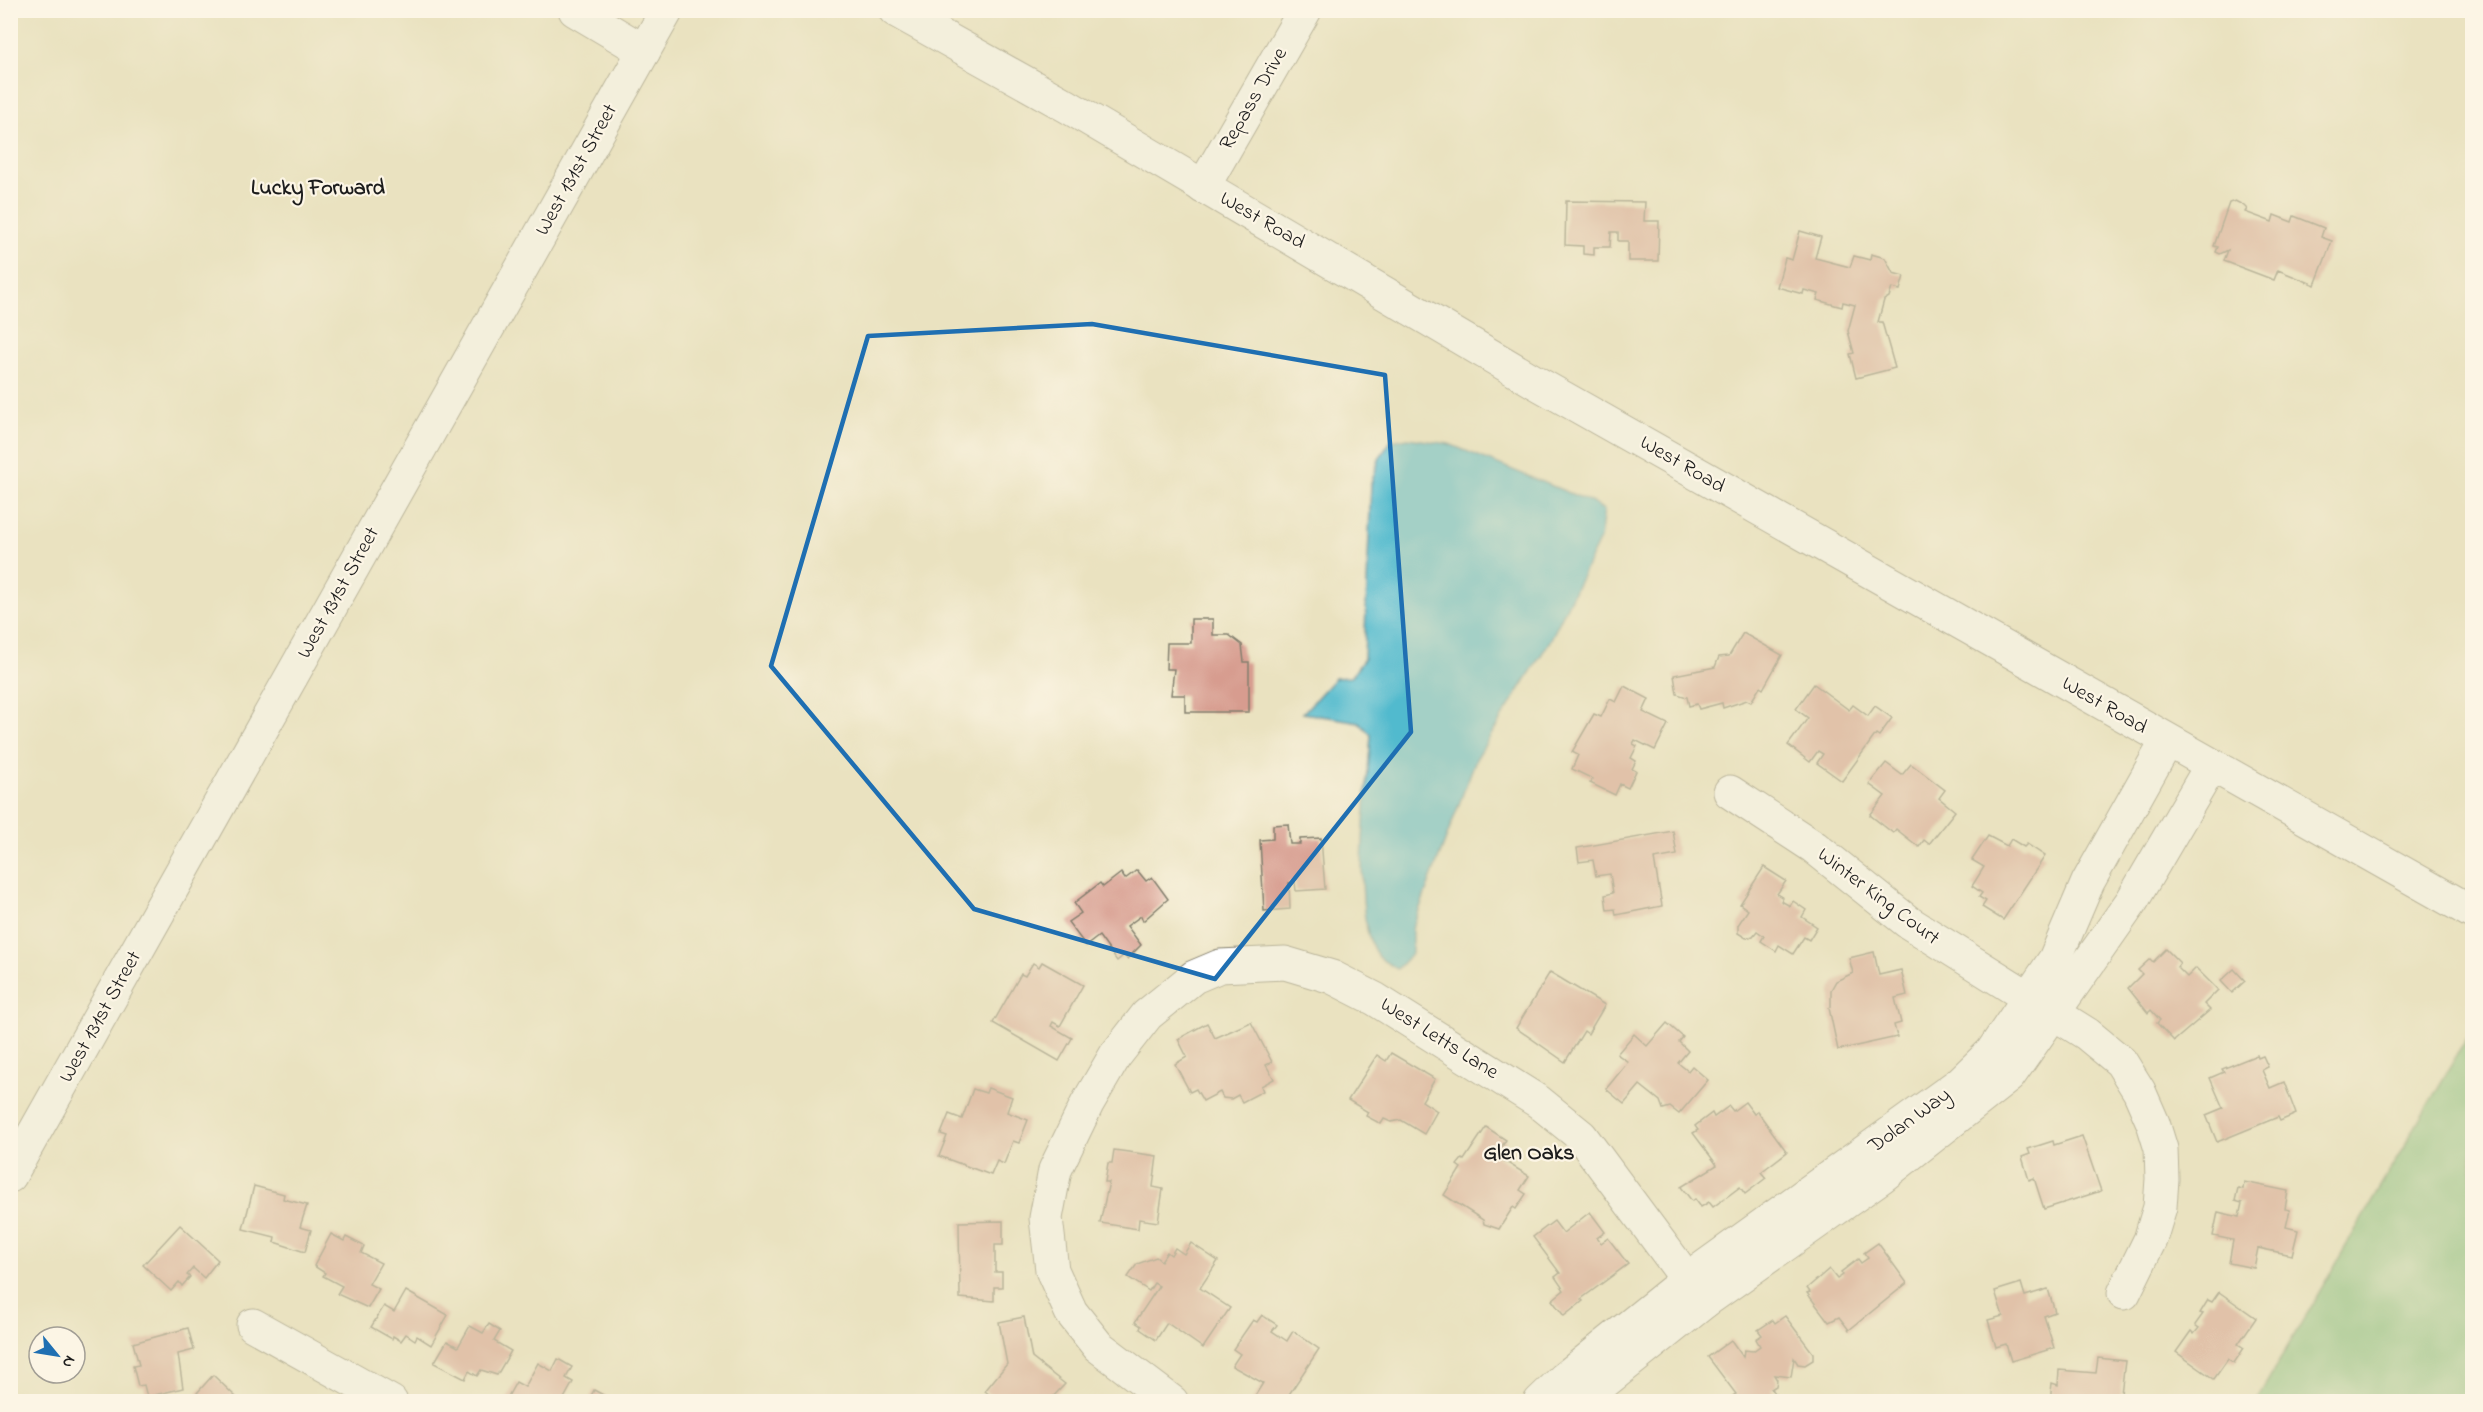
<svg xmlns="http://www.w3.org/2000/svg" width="2483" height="1412" font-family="'Indie Flower',sans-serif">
<rect width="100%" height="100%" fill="#fcf5e5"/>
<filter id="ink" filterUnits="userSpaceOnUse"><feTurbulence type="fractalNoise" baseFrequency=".0167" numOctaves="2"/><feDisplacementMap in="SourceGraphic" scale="12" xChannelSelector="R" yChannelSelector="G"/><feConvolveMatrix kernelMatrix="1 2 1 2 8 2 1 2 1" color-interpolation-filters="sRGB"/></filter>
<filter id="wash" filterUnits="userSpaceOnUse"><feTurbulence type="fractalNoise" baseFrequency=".008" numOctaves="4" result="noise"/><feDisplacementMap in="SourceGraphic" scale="24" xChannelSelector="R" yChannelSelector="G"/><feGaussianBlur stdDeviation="1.35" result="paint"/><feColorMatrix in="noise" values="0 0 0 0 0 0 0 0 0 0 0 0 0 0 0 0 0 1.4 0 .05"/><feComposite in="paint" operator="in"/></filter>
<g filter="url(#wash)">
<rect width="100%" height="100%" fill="#eae2c0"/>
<path fill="#7ebc7b" stroke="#4d6c4c" stroke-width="1.5" d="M 2472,1029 L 2472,1401 L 2256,1401 Z"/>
<path fill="#51bace" stroke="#366b75" stroke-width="1.5" d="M 1408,438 L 1449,444 L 1589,501 L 1604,510 L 1600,539 L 1550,641 L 1476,759 L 1412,929 L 1412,953 L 1397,969 C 1391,965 1382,961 1378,956 C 1349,920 1368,783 1371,735 L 1359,722 L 1303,713 L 1335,678 L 1351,677 L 1364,659 L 1371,484 L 1380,457 L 1391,441 Z"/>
<g id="blocks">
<g fill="#d79c8f">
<path d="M 1566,201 L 1645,202 L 1644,221 L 1659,221 L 1658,261 L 1628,261 L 1628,241 L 1618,241 L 1618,232 L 1611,232 L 1610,247 L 1594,247 L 1594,255 L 1583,254 L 1583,246 L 1565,245 Z"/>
<path d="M 2235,201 L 2243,205 L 2247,209 L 2245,212 L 2272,222 L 2274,215 L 2292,222 L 2294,216 L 2324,228 L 2321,237 L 2332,241 L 2315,285 L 2278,270 L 2274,280 L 2224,261 L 2228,250 L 2220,254 L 2216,252 L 2218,247 L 2214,246 L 2229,203 Z"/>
<path d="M 1800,231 L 1821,237 L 1815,258 L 1850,267 L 1854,256 L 1870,260 L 1871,254 L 1885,258 L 1893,273 L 1904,276 L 1900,290 L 1892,288 L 1889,297 L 1884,300 L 1878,322 L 1882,322 L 1895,368 L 1856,378 L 1850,354 L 1854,353 L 1848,331 L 1855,305 L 1843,302 L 1842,307 L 1817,300 L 1819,294 L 1804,290 L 1803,294 L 1777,287 L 1785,258 L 1792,260 Z"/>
<path d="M 1191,619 L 1213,619 L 1213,635 L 1229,635 L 1242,645 L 1244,662 L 1249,662 L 1249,712 L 1185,712 L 1185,695 L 1171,695 L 1174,669 L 1166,669 L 1167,643 L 1191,643 Z"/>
<path d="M 1743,633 L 1782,655 L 1763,689 L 1760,687 L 1751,702 L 1747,700 L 1723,708 L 1722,703 L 1699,709 L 1697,704 L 1689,706 L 1687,697 L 1677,694 L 1674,675 L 1715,667 L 1719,657 L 1729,656 Z"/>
<path d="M 1814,684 L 1849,710 L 1853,705 L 1868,716 L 1875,706 L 1892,718 L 1879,736 L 1876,734 L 1842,781 L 1817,763 L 1823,754 L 1818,751 L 1810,762 L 1788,745 L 1808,718 L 1796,709 Z"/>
<path d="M 1624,686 L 1649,699 L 1643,712 L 1668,724 L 1655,750 L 1635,740 L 1633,744 L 1637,746 L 1631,758 L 1636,761 L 1632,769 L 1636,771 L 1628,788 L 1620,784 L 1615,795 L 1590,783 L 1593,779 L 1572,769 L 1578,755 L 1572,752 L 1594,714 L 1601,717 L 1610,699 L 1616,702 Z"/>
<path d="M 1886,763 L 1902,775 L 1911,764 L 1945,790 L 1939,798 L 1955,811 L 1929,844 L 1924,840 L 1919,847 L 1896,829 L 1893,833 L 1870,815 L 1885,796 L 1869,784 Z"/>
<path d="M 1288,824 L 1290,844 L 1300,844 L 1300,839 L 1321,838 L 1325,889 L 1296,891 L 1295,882 L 1289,883 L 1290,909 L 1264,911 L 1260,840 L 1273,839 L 1273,825 Z"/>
<path d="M 1673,831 L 1677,855 L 1654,859 L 1662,906 L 1616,915 L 1615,909 L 1607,910 L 1605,895 L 1613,893 L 1610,874 L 1596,876 L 1593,860 L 1579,862 L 1577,848 Z"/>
<path d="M 1988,836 L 2007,846 L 2011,839 L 2024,847 L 2027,844 L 2045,856 L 2003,920 L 1982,907 L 1986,901 L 1979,897 L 1982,893 L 1972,886 L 1984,867 L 1972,860 Z"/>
<path d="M 1764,867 L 1786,881 L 1777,894 L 1783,898 L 1781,901 L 1790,906 L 1793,901 L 1806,910 L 1802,917 L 1817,927 L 1809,940 L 1804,937 L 1793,954 L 1779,945 L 1776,951 L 1761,941 L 1764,936 L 1757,931 L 1753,936 L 1746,938 L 1738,933 L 1738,925 L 1748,910 L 1740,904 Z"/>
<path d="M 1137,870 L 1146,881 L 1152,877 L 1168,899 L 1143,921 L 1141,916 L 1127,926 L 1141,945 L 1127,959 L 1124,955 L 1117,961 L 1099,936 L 1086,946 L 1068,922 L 1081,913 L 1074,903 L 1100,883 L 1103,887 L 1121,873 L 1125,879 Z"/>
<path d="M 2166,949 L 2180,963 L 2177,967 L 2187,977 L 2196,968 L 2218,990 L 2204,1004 L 2210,1010 L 2174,1041 L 2157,1023 L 2160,1020 L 2151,1010 L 2148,1013 L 2128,988 L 2142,974 L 2138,970 L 2150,959 L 2153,962 Z"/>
<path d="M 1874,952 L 1879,975 L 1901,970 L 1907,995 L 1895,998 L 1901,1023 L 1894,1025 L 1897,1037 L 1838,1050 L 1829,1008 L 1831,1007 L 1831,990 L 1836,981 L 1853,973 L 1849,958 Z"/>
<path d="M 1042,962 L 1083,985 L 1060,1026 L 1053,1022 L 1051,1026 L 1072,1038 L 1059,1061 L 993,1023 L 1021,974 L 1025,976 L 1033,963 L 1039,967 Z"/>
<path d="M 2234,969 L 2245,981 L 2232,993 L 2221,981 Z"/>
<path d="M 1550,972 L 1605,1005 L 1588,1034 L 1584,1031 L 1565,1062 L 1516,1028 Z"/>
<path d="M 1251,1022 L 1272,1062 L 1266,1065 L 1274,1079 L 1261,1086 L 1263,1091 L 1242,1102 L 1238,1095 L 1231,1099 L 1223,1098 L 1220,1092 L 1203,1101 L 1196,1089 L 1190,1092 L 1175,1064 L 1187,1057 L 1178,1039 L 1207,1023 L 1215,1038 Z"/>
<path d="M 1667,1023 L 1683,1037 L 1679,1042 L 1688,1051 L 1678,1063 L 1688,1071 L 1692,1066 L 1708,1080 L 1679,1114 L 1670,1107 L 1663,1109 L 1660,1101 L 1640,1085 L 1624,1104 L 1606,1089 L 1628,1062 L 1617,1054 L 1634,1034 L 1647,1046 Z"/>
<path d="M 1391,1053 L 1435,1079 L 1422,1101 L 1437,1111 L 1424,1134 L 1401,1120 L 1391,1122 L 1384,1119 L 1381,1124 L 1366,1116 L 1368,1112 L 1348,1100 L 1377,1055 L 1386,1061 Z"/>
<path d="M 2257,1055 L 2258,1058 L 2263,1056 L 2268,1067 L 2262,1070 L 2270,1088 L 2284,1082 L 2296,1114 L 2280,1121 L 2278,1117 L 2217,1142 L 2206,1115 L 2223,1108 L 2210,1078 L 2224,1072 L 2222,1069 Z"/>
<path d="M 988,1088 L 1012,1097 L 1007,1112 L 1028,1120 L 1019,1143 L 1013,1141 L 1004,1164 L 997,1161 L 991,1175 L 939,1156 L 947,1136 L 941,1134 L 949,1114 L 962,1119 L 973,1089 L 986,1093 Z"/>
<path d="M 1745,1102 L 1754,1114 L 1757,1111 L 1787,1152 L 1761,1172 L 1766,1178 L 1745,1194 L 1740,1187 L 1713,1207 L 1709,1202 L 1701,1207 L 1695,1199 L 1692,1201 L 1681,1187 L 1717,1165 L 1693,1133 L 1698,1130 L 1695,1126 L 1712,1113 L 1714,1117 L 1729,1106 L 1733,1111 Z"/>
<path d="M 1486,1127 L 1506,1140 L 1496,1156 L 1529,1176 L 1520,1190 L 1526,1194 L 1516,1209 L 1513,1207 L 1499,1229 L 1484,1224 L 1483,1220 L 1444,1195 L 1461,1168 L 1457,1165 L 1462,1159 L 1464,1160 Z"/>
<path d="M 2082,1136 L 2101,1191 L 2044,1209 L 2034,1178 L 2029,1180 L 2022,1157 L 2030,1154 L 2028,1149 L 2053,1141 L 2054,1145 Z"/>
<path d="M 1114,1150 L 1157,1156 L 1153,1187 L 1163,1189 L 1158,1222 L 1139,1219 L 1138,1229 L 1100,1223 L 1109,1182 L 1105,1182 L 1108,1163 L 1112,1163 Z"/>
<path d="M 2244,1182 L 2288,1191 L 2285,1209 L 2290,1210 L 2286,1227 L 2298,1230 L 2292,1255 L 2258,1248 L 2254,1268 L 2229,1263 L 2233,1240 L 2213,1236 L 2218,1212 L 2239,1217 L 2242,1203 L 2235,1201 L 2238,1188 L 2243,1189 Z"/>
<path d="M 254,1186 L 284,1194 L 283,1199 L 307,1205 L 300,1227 L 311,1230 L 305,1252 L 274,1242 L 275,1237 L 243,1229 Z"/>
<path d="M 1590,1212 L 1605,1232 L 1597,1238 L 1601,1243 L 1608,1238 L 1628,1264 L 1581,1299 L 1583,1301 L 1564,1316 L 1552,1300 L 1564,1290 L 1555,1277 L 1560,1273 L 1533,1237 L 1554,1221 L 1563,1233 Z"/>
<path d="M 1003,1221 L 1003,1245 L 995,1245 L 995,1272 L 1002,1272 L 1002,1287 L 994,1287 L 994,1301 L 960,1298 L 959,1222 Z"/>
<path d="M 180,1225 L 218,1260 L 204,1278 L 193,1268 L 187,1275 L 190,1277 L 182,1286 L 179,1282 L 171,1291 L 143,1265 Z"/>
<path d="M 331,1234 L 344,1241 L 346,1237 L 364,1246 L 361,1253 L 381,1263 L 369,1284 L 379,1289 L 368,1308 L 337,1294 L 342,1286 L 323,1276 L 325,1273 L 314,1266 Z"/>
<path d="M 1191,1243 L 1218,1261 L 1200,1288 L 1230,1308 L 1203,1348 L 1167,1323 L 1156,1340 L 1140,1329 L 1141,1326 L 1135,1322 L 1159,1286 L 1154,1283 L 1149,1291 L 1128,1277 L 1137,1264 L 1156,1257 L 1161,1261 L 1167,1252 L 1171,1255 L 1175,1248 L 1184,1254 Z"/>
<path d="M 1878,1243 L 1907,1283 L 1849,1330 L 1839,1317 L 1829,1322 L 1807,1293 L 1810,1292 L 1807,1288 L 1829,1269 L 1837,1279 L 1843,1275 L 1841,1272 L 1858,1259 L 1861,1263 L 1868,1258 L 1864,1253 Z"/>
<path d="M 2021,1283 L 2025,1296 L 2048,1289 L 2055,1312 L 2044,1316 L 2054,1348 L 2011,1361 L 2006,1344 L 1996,1347 L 1988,1320 L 2003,1316 L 1995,1291 Z"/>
<path d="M 406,1291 L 448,1315 L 431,1345 L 417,1336 L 415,1340 L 406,1334 L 401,1341 L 393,1336 L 392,1339 L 371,1327 L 384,1306 L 394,1312 Z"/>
<path d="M 2219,1292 L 2256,1318 L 2238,1344 L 2244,1348 L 2234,1363 L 2228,1359 L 2214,1379 L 2176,1352 L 2191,1331 L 2194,1334 L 2199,1328 L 2195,1325 L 2203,1314 L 2200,1313 L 2208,1300 L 2212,1302 Z"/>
<path d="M 1262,1315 L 1277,1325 L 1272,1331 L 1287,1341 L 1293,1331 L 1319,1349 L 1284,1402 L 1251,1402 L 1263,1383 L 1232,1366 L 1240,1354 L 1233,1349 L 1253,1320 L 1257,1322 Z"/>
<path d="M 1785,1316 L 1813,1353 L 1813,1360 L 1805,1365 L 1798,1364 L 1794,1358 L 1791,1377 L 1774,1375 L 1777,1380 L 1776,1386 L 1771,1389 L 1776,1395 L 1767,1402 L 1734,1402 L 1731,1397 L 1736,1394 L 1708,1357 L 1731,1340 L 1743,1357 L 1744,1350 L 1753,1351 L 1760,1346 L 1756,1339 L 1762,1335 L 1758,1330 L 1773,1320 L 1775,1323 Z"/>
<path d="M 1024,1317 L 1032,1358 L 1065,1384 L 1048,1402 L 998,1402 L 985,1391 L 1007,1364 L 999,1322 Z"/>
<path d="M 489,1324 L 500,1331 L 494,1341 L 511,1351 L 497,1375 L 481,1370 L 477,1376 L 469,1371 L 465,1379 L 434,1363 L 447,1341 L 458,1347 L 470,1326 L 483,1333 Z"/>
<path d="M 188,1328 L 194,1350 L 178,1354 L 183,1388 L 147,1397 L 144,1385 L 138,1386 L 133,1366 L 139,1365 L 133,1343 Z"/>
<path d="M 2098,1358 L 2125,1361 L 2120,1402 L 2050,1402 L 2052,1383 L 2058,1385 L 2059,1370 L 2096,1373 Z"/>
<path d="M 558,1359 L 572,1367 L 566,1378 L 573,1382 L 562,1402 L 506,1400 L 516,1382 L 525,1387 L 538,1363 L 552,1371 Z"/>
<path d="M 213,1375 L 237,1398 L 233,1402 L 207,1402 L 197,1393 Z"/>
<path d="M 594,1390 L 616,1402 L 588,1402 Z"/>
</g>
</g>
</g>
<g filter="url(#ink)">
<use href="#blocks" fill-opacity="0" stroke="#837f6e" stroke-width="1.5"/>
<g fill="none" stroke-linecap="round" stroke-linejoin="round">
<defs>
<g id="minor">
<path d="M 575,10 L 644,51"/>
<path d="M 895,10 L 1067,106 L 1537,383 L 2472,912"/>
<path d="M 1203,187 L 1305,10"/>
<path d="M 1730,792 L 1814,847 L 1908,922 L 2087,1034 L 2121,1062 L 2139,1091 L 2153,1123 L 2161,1149 L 2162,1179 L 2160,1207 L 2150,1240 L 2124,1293"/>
<path d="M 10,1176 L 667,10"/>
<path d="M 253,1325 L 391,1402"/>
<path d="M 1172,1402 L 1098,1346 L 1071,1312 L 1052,1270 L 1046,1218 L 1055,1170 L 1087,1104 L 1115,1056 L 1147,1015 L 1194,977 L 1220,966 L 1285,963 L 1332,977 L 1375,999 L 1539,1102 L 1581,1136 L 1704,1302"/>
<path d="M 1540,1402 L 1565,1378 L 1688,1279 L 1959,1084 L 1992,1052 L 2055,959 L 2088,882 L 2167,741"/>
<path d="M 1579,1402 L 1704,1302 L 1881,1177 L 2009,1076 L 2132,901 L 2211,766"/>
</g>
</defs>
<use href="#minor" stroke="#837f6e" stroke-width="35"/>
<use href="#minor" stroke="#fff" stroke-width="33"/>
</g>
</g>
<path d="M0 0H2483V1412H0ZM 1092,324 L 1385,375 L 1411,732 L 1215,979 L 974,909 L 771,666 L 868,336 Z" fill="#eae2c0" fill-opacity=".55" fill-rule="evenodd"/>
<path fill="none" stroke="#1f6fb2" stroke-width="4.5" stroke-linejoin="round" d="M 1092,324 L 1385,375 L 1411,732 L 1215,979 L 974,909 L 771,666 L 868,336 Z"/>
<g text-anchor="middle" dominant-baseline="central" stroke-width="4.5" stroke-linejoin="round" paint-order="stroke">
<g font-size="21" fill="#1c1c1c" stroke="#fcf5e5">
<text transform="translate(1254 99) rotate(-60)">Repass Drive</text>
<text transform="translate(577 170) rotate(-61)">West 131st Street</text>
<text transform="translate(1262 221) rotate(30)">West Road</text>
<text transform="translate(1682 465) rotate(30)">West Road</text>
<text transform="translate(339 593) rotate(-61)">West 131st Street</text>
<text transform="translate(2104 706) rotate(30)">West Road</text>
<text transform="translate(1878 897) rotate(37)">Winter King Court</text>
<text transform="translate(101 1017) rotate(-61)">West 131st Street</text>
<text transform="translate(1439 1039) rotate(32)">West Letts Lane</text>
<text transform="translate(1910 1121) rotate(-36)">Dolan Way</text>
</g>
<g font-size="22" font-weight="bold" fill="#1c1c1c" stroke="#fcf5e5">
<text x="318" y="189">Lucky Forward</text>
<text x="1529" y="1154">Glen Oaks</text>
</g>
</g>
<rect width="2483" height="1412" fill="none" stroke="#fcf5e5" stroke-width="36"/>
<g transform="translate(57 1355) rotate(120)"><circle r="28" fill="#fcf5e5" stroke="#a29e95" stroke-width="1.5"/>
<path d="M0-4.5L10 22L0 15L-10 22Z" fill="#1f6fb2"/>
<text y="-9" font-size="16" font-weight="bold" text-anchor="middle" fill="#1c1c1c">N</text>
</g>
</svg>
